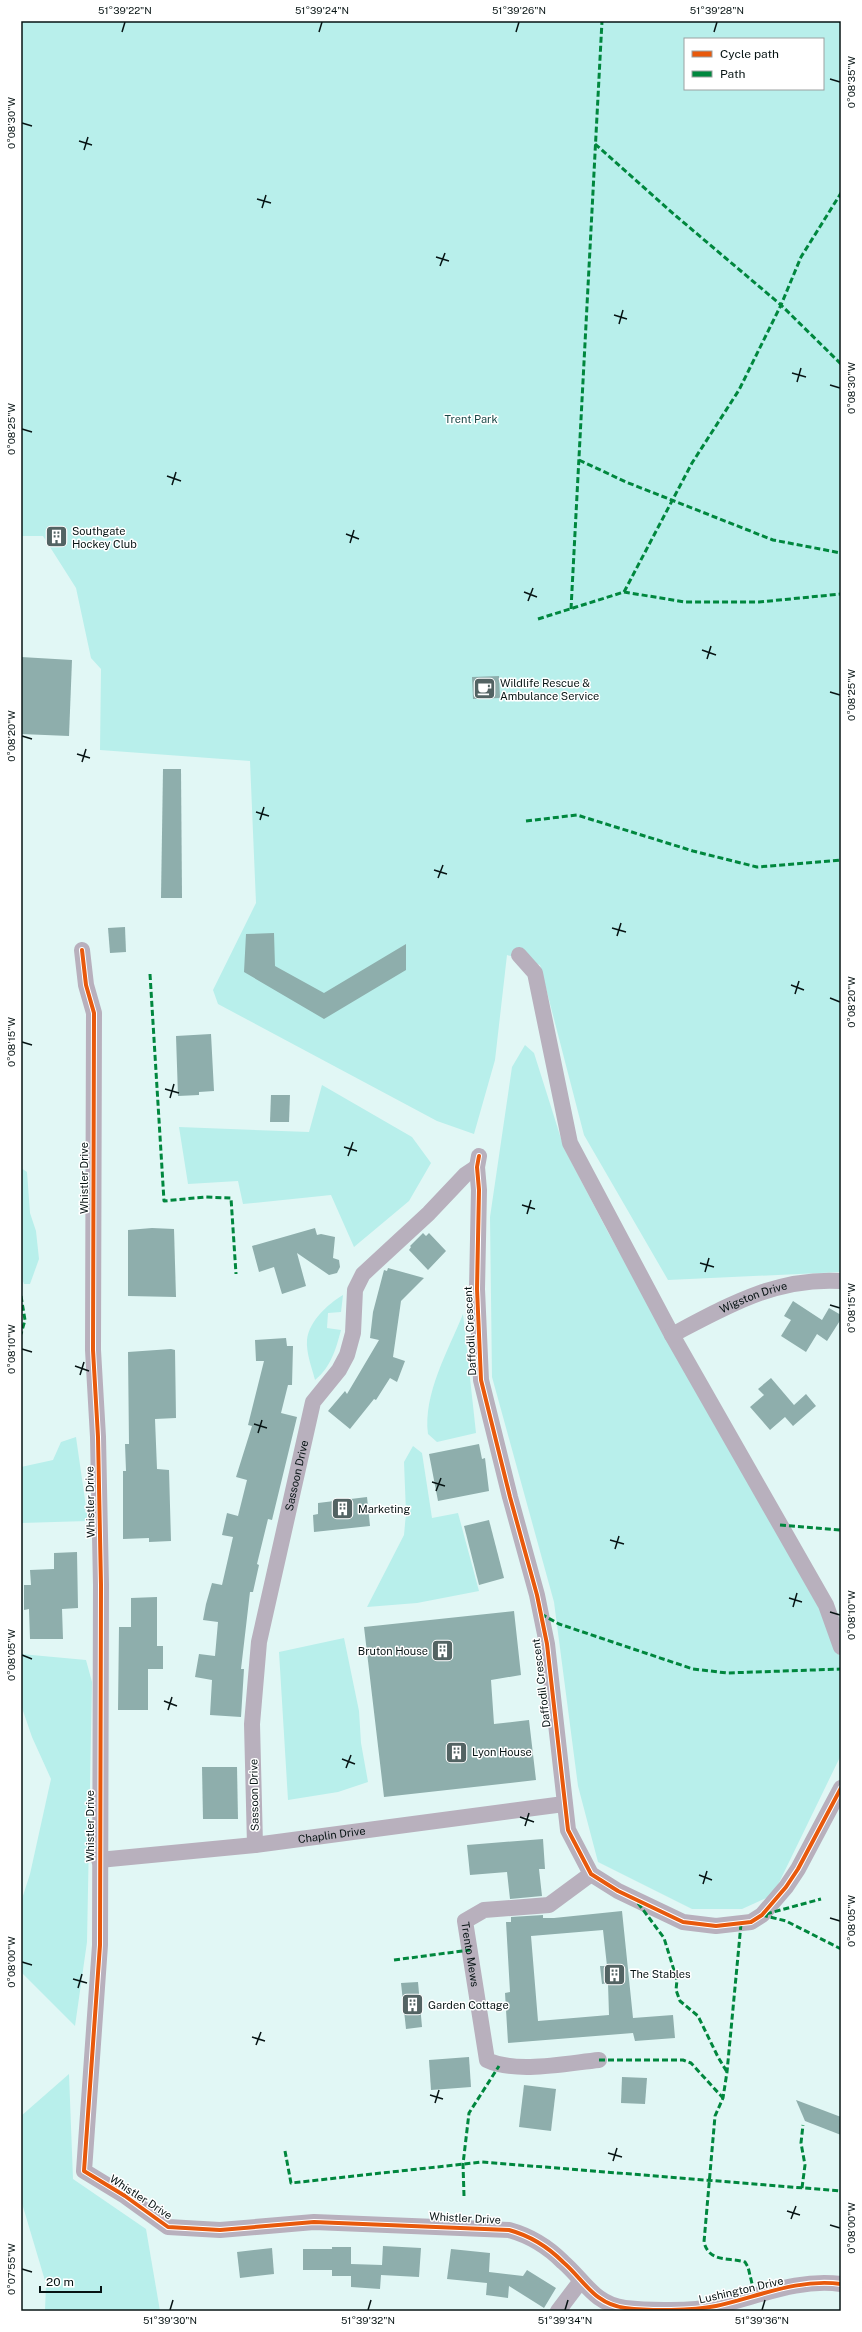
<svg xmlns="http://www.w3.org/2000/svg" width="862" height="2332" font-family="'Public Sans',sans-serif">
<rect width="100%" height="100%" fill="#e1f7f5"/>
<g fill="#b8efeb" fill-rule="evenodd">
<path d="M 21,21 L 841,21 L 841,1272 L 668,1280 L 584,1135 L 540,965 L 507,955 L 495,1060 L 474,1134 L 437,1121 L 218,1004 L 213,990 L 256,903 L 250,761 L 100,750 L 101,669 L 91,658 L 76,588 L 43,536 L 21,536 ZM 685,39 L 823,39 L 823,89 L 685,89 Z"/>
<path d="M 525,1045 L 534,1053 L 564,1148 L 609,1234 L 827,1622 L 841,1660 L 841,1755 L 773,1895 L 742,1909 L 692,1909 L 598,1862 L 578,1786 L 554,1602 L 492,1377 L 490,1217 L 512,1067 Z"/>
<path d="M 322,1085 L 412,1137 L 431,1163 L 409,1201 L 354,1247 L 331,1195 L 243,1204 L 238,1181 L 188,1184 L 179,1127 L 309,1132 Z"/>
<path d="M 21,1168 L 27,1172 L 30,1213 L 36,1231 L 39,1259 L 30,1284 L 24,1284 L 21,1276 Z"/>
<path d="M 343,1295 L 341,1312 L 328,1313 L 327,1328 L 341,1330 C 336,1349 331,1367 315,1380 C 312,1368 306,1353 307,1340 C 309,1321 328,1304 343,1295 Z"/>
<path d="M 463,1314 L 476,1433 L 437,1442 L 428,1434 C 423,1394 448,1351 463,1314 Z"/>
<path d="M 76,1437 L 88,1521 L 21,1523 L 21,1467 L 53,1460 L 61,1442 Z"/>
<path d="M 413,1446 L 422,1453 L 432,1518 L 458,1513 L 479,1591 L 417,1603 L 367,1607 L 404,1535 L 406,1513 L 404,1462 Z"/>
<path d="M 344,1638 L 359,1711 L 361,1743 L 368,1782 L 338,1792 L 288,1800 L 279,1652 Z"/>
<path d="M 21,1654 L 86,1660 L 92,1682 L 87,1942 L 75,2026 L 21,1972 L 21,1902 L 30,1874 L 51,1779 L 32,1737 L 21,1705 Z"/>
<path d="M 69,2074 L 73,2179 L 146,2229 L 160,2311 L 45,2311 L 46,2284 L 21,2200 L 21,2116 Z"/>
</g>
<g fill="#8eaeac" fill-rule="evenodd">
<circle cx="57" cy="539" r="8"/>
<path d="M 21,657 L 72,660 L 69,736 L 21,734 Z"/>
<path d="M 499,676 L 500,698 L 473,699 L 472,677 Z"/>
<path d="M 163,769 L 181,769 L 182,898 L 161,898 Z"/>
<path d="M 125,927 L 126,952 L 110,953 L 108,928 Z"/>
<path d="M 274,933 L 275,966 L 324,993 L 406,944 L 406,970 L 324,1019 L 244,972 L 246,934 Z"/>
<path d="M 211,1034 L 214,1091 L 199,1092 L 199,1095 L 178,1096 L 176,1036 Z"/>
<path d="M 271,1095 L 290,1095 L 289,1122 L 270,1122 Z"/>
<path d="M 152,1228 L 174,1229 L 176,1297 L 128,1296 L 128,1230 Z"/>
<path d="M 315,1228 L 317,1235 L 321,1234 L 335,1237 L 333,1258 L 339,1260 L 340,1267 L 337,1273 L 329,1275 L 297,1253 L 306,1286 L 282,1294 L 274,1267 L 259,1272 L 252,1246 Z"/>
<path d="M 423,1233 L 426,1236 L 429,1233 L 446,1251 L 428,1270 L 409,1250 L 411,1247 L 410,1246 Z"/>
<path d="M 388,1268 L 424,1278 L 401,1301 L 393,1357 L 405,1361 L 397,1382 L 390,1378 L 376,1400 L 374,1399 L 350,1429 L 328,1411 L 345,1391 L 347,1394 L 379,1340 L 370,1338 L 373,1312 L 384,1270 L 387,1271 Z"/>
<path d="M 793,1301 L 822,1320 L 829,1308 L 841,1315 L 841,1319 L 827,1341 L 817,1334 L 806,1352 L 781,1336 L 791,1320 L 784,1316 Z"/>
<path d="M 286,1338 L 287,1346 L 293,1346 L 292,1385 L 288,1385 L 281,1413 L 297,1417 L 272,1520 L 268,1519 L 257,1564 L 259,1565 L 253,1592 L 250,1592 L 241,1669 L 244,1669 L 241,1717 L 210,1715 L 212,1680 L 195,1677 L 199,1654 L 215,1656 L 218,1622 L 203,1620 L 206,1604 L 212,1583 L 222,1585 L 233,1537 L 222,1535 L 227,1513 L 238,1516 L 247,1480 L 236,1477 L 252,1426 L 248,1425 L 264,1361 L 256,1361 L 255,1340 Z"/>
<path d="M 171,1349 L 175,1350 L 176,1418 L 155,1419 L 157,1469 L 169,1470 L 171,1541 L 149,1542 L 149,1538 L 123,1539 L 123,1471 L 126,1471 L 125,1444 L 129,1444 L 128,1352 Z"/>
<path d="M 771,1378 L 794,1405 L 806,1394 L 816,1406 L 793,1426 L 785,1417 L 770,1430 L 750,1407 L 764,1395 L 758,1389 Z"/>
<path d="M 479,1444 L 482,1459 L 485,1458 L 489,1491 L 438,1501 L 429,1454 Z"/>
<path d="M 367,1497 L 370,1526 L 314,1532 L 313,1515 L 318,1514 L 318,1503 Z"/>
<path d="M 489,1520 L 504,1578 L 479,1585 L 464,1526 Z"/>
<path d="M 77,1552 L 78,1608 L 62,1609 L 63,1639 L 30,1639 L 29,1609 L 24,1610 L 24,1585 L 31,1585 L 30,1570 L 54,1569 L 54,1553 Z"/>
<path d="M 157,1597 L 157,1646 L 163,1646 L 163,1669 L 148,1669 L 148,1710 L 118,1710 L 119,1627 L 131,1627 L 131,1598 Z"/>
<path d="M 514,1611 L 521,1675 L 491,1680 L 494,1724 L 529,1720 L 536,1780 L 384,1797 L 364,1627 Z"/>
<path d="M 202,1767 L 237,1767 L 238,1819 L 203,1819 Z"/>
<path d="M 543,1839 L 545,1869 L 539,1869 L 542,1896 L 510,1899 L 507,1872 L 470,1875 L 467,1845 Z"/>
<path d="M 622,1911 L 633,2018 L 673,2015 L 675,2038 L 635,2041 L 633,2033 L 508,2043 L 505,1993 L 510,1992 L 506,1922 L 511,1922 L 511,1917 L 543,1915 L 543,1918 L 554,1918 ZM 603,1930 L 607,1966 L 600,1966 L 602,1984 L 608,1983 L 609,2015 L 538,2021 L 531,1936 Z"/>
<path d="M 418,1982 L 422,2027 L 406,2029 L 401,1983 Z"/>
<path d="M 469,2057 L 471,2087 L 431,2090 L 429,2060 Z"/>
<path d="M 622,2077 L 647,2078 L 645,2104 L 621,2103 Z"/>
<path d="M 524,2085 L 556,2089 L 551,2131 L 519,2127 Z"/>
<path d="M 796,2100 L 841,2117 L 841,2135 L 805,2121 Z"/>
<path d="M 383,2246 L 421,2248 L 419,2277 L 381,2275 L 380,2289 L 351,2287 L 351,2264 L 382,2265 Z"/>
<path d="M 332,2247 L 351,2247 L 351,2276 L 332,2276 L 332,2270 L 303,2270 L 303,2249 L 332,2249 Z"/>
<path d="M 272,2248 L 274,2274 L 240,2278 L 237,2252 Z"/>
<path d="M 451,2249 L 490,2253 L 489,2272 L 523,2276 L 527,2270 L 556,2288 L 544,2308 L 509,2286 L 508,2298 L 486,2295 L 487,2283 L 447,2279 Z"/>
</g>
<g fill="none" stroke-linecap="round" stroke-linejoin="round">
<g stroke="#b8b0bd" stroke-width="16">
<path d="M 82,950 L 86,985 L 94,1013 L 93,1350 L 98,1437 L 101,1585 L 100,1945 L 84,2171 L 125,2196 L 168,2227 L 220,2230 L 314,2222 L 509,2230 C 531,2236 547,2246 563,2262 C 584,2280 594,2304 625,2308 C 650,2311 692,2311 716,2306 C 757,2297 798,2278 841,2284"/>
<path d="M 519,955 L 535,973 L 570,1143 L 672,1335 L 826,1605 L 841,1647"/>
<path d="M 479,1156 L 477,1167 L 479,1190 L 477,1289 L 481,1380 L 510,1497 L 537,1595 L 547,1644 L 568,1830 L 591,1874 L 618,1891 L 683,1922 L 716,1926 L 751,1922 L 762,1915 L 786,1887 L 798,1869 L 841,1788"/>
<path id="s1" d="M 672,1335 C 727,1306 776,1277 841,1281"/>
<path id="s2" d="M 255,1845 L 252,1724 L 259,1642 L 313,1402 L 339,1370 L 347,1355 L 353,1333 L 355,1290 L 363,1274 L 429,1213 L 465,1175 L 477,1167"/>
<path id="s3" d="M 99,1860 L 255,1845 L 564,1804"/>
<path id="s4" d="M 591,1874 L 549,1905 L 484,1910 L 465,1921 L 487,2060 C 516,2074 568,2063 599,2060"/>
<path d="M 558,2311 L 580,2282"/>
</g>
<g stroke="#00873e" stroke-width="3" stroke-dasharray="6 3" stroke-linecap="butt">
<path d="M 840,21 L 841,22"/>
<path d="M 595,144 L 676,216 L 781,305 L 841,364"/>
<path d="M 579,460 L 626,482 L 773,540 L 841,553"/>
<path d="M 624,592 L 692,463 L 739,390 L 781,305 L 801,257 L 841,193"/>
<path d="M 571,609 L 602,21"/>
<path d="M 538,619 L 624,592 L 685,602 L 759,602 L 841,594"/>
<path d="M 526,821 L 577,815 L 693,851 L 757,867 L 841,860"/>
<path d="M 150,974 L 164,1201 L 205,1197 L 231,1198 L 236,1274"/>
<path d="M 21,1296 L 25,1320 L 21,1334"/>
<path d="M 780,1525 L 841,1530"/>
<path d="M 541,1614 L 559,1624 L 693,1669 L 727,1673 L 841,1669"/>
<path d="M 638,1903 L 664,1938 L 677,1980 L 676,1990 L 680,2001 L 698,2016 L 718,2057 L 727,2072"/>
<path d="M 766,1914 L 821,1899"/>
<path d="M 762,1915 L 786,1921 L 841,1949"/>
<path d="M 741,1924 L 727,2072 L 723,2098 L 715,2116 L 704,2242 C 709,2263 729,2257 745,2262 L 748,2267 L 755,2296"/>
<path d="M 394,1960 L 470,1950"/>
<path d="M 599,2060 L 683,2060 L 691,2063 L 723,2098"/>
<path d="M 285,2151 L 291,2183 L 482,2162 L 841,2191"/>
<path d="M 802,2188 L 805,2165 L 801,2143 L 803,2125"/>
<path d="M 464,2196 L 463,2164 L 469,2113 L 499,2066"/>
</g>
<defs>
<g id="cycleway">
<path d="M 82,950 L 86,985 L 94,1013 L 93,1350 L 98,1437 L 101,1585 L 100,1945 L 84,2171 L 125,2196 L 168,2227 L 220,2230 L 314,2222 L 509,2230 C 531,2236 547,2246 563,2262 C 584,2280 594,2304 625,2308 C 650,2311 692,2311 716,2306 C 757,2297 798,2278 841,2284"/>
<path d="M 479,1156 L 477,1167 L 479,1190 L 477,1289 L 481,1380 L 510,1497 L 537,1595 L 547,1644 L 568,1830 L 591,1874 L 618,1891 L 683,1922 L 716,1926 L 751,1922 L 762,1915 L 786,1887 L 798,1869 L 841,1788"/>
</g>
</defs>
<use href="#cycleway" stroke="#fff" stroke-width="6"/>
<use href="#cycleway" stroke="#e8590c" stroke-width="4"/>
</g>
<path fill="none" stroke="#071414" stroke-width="1.5" d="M 122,32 L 125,22M 319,32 L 322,22M 516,32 L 519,22M 714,32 L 717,22M 830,79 L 840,82M 22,123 L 32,126M 79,141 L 92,145M 84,150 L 88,137M 257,199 L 271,203M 262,208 L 266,195M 436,257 L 449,261M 440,266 L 445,253M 614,315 L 627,319M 619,324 L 623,310M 792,373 L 806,377M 797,382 L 801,368M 830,385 L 840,388M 22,429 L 32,432M 167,476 L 181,481M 172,485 L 176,472M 346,534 L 359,539M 350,543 L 354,530M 524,592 L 537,597M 528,601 L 533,588M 702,650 L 716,655M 707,659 L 711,646M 830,692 L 840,695M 22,736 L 32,739M 77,754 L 90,758M 82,762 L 86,749M 256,812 L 269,816M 260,820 L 264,807M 434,870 L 447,874M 438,878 L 443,865M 612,928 L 626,932M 617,936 L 621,923M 791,985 L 804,990M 795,994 L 799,981M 830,998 L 840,1002M 22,1042 L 32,1045M 165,1089 L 179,1093M 170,1098 L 174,1084M 344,1147 L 357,1151M 348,1156 L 353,1142M 522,1205 L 535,1209M 527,1214 L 531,1200M 700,1263 L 714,1267M 705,1272 L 709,1258M 830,1305 L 840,1308M 22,1349 L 32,1352M 75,1366 L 89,1371M 80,1375 L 84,1362M 254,1424 L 267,1428M 258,1433 L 262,1420M 432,1482 L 445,1486M 436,1491 L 441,1478M 610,1540 L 624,1544M 615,1549 L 619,1536M 789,1598 L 802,1602M 793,1607 L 797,1593M 830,1612 L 840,1615M 22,1655 L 32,1659M 164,1701 L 177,1706M 168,1710 L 172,1697M 342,1759 L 355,1764M 346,1768 L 351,1755M 520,1817 L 534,1822M 525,1826 L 529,1813M 699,1875 L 712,1880M 703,1884 L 707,1871M 830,1918 L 840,1921M 22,1962 L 32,1965M 73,1979 L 87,1983M 78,1988 L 82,1974M 252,2037 L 265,2041M 256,2045 L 261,2032M 430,2095 L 443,2099M 435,2103 L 439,2090M 608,2153 L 622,2157M 613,2161 L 617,2148M 787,2211 L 800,2215M 791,2219 L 796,2206M 830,2225 L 840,2228M 22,2269 L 32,2272M 170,2310 L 173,2300M 368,2310 L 371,2300M 565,2310 L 568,2300M 762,2310 L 765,2300"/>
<defs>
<symbol id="building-square" viewBox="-11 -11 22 22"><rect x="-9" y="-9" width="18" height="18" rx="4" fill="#536363" stroke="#fff"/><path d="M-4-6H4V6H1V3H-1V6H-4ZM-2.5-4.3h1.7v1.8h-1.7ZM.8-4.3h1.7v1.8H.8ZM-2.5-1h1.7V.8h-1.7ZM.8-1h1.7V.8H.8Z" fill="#fff"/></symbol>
<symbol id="cafe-square" viewBox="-11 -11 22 22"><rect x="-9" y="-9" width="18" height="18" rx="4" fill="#536363" stroke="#fff"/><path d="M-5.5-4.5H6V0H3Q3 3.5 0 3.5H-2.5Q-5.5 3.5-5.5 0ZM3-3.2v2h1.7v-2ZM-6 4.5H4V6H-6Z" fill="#fff"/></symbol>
</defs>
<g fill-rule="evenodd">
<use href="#building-square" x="44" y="524" width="25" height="25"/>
<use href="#cafe-square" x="472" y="676" width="25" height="25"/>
<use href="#building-square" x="330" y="1496" width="25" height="25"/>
<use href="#building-square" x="430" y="1638" width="25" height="25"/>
<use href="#building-square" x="444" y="1740" width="25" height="25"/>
<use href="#building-square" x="602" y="1962" width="25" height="25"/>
<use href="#building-square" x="400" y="1992" width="25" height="25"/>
</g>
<g text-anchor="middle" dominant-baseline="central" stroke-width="3" stroke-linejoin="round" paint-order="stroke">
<g font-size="11" fill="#194846" stroke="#fff">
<text x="471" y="419">Trent Park</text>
</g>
<g font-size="11" fill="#071414" stroke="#fff" text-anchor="start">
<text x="72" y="531">Southgate<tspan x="72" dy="13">Hockey Club</tspan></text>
<text x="500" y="683">Wildlife Rescue &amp;<tspan x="500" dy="13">Ambulance Service</tspan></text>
<text x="358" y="1509">Marketing</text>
<text x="428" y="1651" text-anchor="end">Bruton House</text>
<text x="472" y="1752">Lyon House</text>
<text x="630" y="1974">The Stables</text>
<text x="428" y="2005">Garden Cottage</text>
</g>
<g font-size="11" fill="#071414" stroke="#fff">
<text transform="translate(84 1178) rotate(-90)">Whistler Drive</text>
<text stroke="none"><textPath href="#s1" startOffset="90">Wigston Drive</textPath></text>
<text transform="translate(470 1331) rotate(-93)">Daffodil Crescent</text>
<text stroke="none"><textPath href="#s2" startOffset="374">Sassoon Drive</textPath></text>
<text transform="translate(90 1502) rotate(-91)">Whistler Drive</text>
<text transform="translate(541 1683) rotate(-97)">Daffodil Crescent</text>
<text transform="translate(254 1795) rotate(-91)">Sassoon Drive</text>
<text transform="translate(90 1826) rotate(-90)">Whistler Drive</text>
<text stroke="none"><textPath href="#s3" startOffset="234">Chaplin Drive</textPath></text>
<text stroke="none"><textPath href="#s4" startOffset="173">Trento Mews</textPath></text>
<text transform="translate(141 2197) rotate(33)">Whistler Drive</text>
<text transform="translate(465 2218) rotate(3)">Whistler Drive</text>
<text transform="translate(741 2290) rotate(-13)">Lushington Drive</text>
</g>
</g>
<rect width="862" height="2332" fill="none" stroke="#ffffff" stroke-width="44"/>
<rect x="684" y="38" width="140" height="52" fill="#ffffff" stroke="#9ca1a1"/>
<rect x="692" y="51" width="20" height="6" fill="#e8590c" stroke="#9ca1a1"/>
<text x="720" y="58" font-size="12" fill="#071414">Cycle path</text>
<rect x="692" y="71" width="20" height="6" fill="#00873e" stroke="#9ca1a1"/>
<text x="720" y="78" font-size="12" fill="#071414">Path</text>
<path d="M40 2286v6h61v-6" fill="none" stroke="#071414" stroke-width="2"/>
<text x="46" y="2286" font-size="12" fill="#071414" stroke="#ffffff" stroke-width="3" paint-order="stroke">20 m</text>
<rect x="22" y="22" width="818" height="2288" fill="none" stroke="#071414" stroke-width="1.5"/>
<g font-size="10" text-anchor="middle" fill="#071414">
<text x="125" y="14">51°39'22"N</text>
<text x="322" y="14">51°39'24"N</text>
<text x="519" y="14">51°39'26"N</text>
<text x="717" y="14">51°39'28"N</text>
<text transform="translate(851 82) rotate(-90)" y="4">0°08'35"W</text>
<text transform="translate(11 123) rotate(-90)" y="4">0°08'30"W</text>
<text transform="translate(851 388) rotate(-90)" y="4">0°08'30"W</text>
<text transform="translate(11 429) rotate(-90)" y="4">0°08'25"W</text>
<text transform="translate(851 695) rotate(-90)" y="4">0°08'25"W</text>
<text transform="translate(11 736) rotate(-90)" y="4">0°08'20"W</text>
<text transform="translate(851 1002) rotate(-90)" y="4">0°08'20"W</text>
<text transform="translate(11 1042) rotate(-90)" y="4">0°08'15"W</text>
<text transform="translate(851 1308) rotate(-90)" y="4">0°08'15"W</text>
<text transform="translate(11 1349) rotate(-90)" y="4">0°08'10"W</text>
<text transform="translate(851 1615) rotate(-90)" y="4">0°08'10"W</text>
<text transform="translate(11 1655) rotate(-90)" y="4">0°08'05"W</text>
<text transform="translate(851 1921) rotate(-90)" y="4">0°08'05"W</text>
<text transform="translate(11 1962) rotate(-90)" y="4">0°08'00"W</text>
<text transform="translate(851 2228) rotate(-90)" y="4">0°08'00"W</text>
<text transform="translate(11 2269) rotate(-90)" y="4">0°07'55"W</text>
<text x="170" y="2324">51°39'30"N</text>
<text x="368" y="2324">51°39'32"N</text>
<text x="565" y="2324">51°39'34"N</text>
<text x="762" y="2324">51°39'36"N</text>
</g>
</svg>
